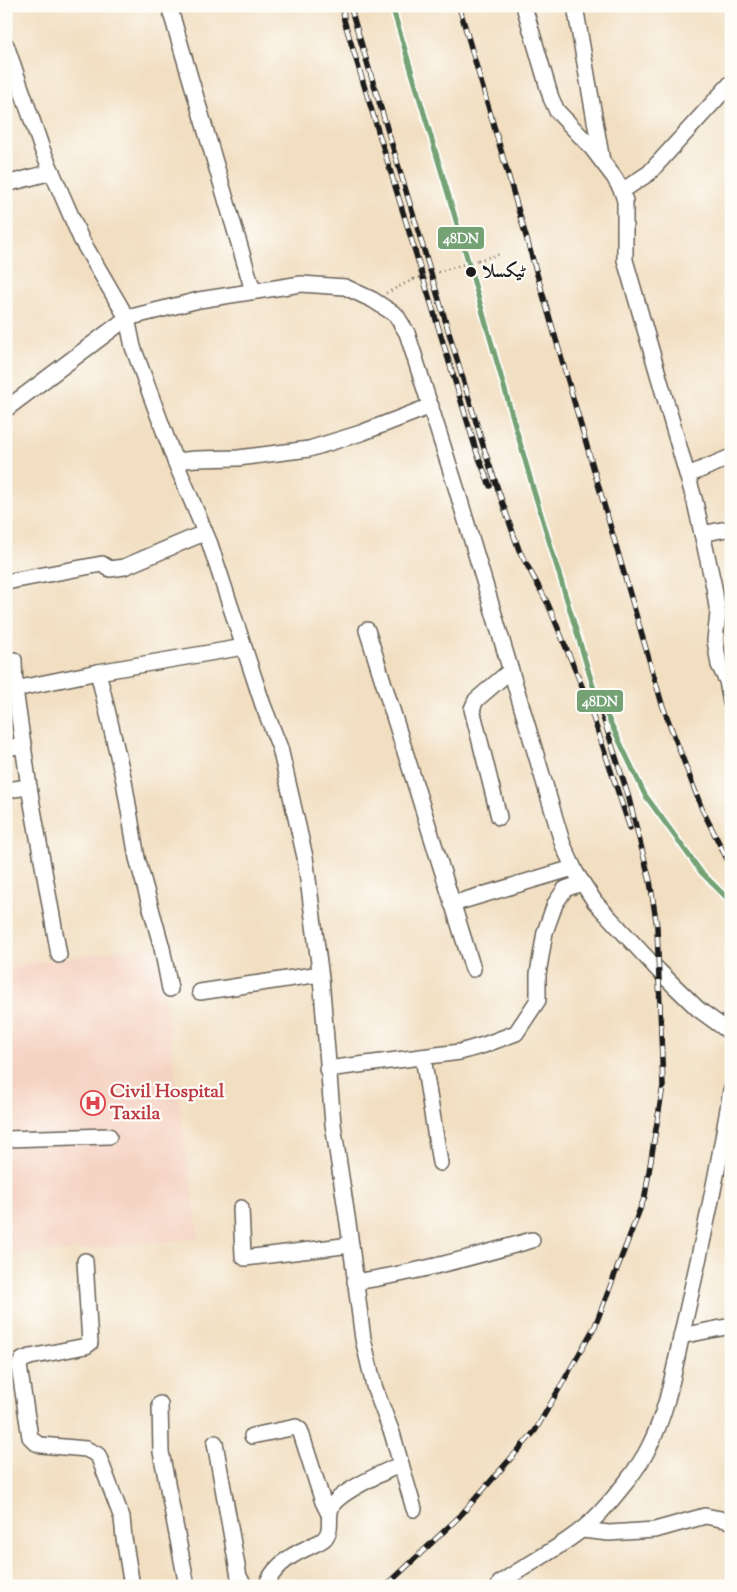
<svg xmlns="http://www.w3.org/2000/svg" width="737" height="1592" font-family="'Sorts Mill Goudy',Amiri,serif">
<rect width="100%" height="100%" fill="#fdfcf7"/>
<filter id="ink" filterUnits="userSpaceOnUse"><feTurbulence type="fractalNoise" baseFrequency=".02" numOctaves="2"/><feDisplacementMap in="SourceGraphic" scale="10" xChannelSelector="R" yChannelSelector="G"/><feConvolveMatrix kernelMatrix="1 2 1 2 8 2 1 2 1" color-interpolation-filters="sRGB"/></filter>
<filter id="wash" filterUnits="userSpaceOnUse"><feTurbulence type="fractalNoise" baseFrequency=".0096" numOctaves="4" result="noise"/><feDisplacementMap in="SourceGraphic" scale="20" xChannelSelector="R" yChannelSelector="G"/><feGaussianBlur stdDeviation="1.12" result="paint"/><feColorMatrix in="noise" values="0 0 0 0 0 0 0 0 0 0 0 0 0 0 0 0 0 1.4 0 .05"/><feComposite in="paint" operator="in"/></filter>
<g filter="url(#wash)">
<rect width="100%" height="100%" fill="#f2dfc2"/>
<path fill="#f5d3c2" d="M 157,944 L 199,1238 L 6,1257 L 6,967 Z"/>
</g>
<g filter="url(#ink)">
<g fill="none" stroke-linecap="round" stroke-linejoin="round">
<defs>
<g id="minor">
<path d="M 169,6 L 253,291"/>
<path d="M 524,6 L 551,98 L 557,111 L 591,147 L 614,177 L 622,191 L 625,201 L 625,260 L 695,502 L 714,587 L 718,614 L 715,640 L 719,665 L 727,681 L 731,703"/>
<path d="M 575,6 L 602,161"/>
<path d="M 6,45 L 42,149 L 81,239 L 127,318 L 133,347 L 175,461 L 210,544 L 263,705 L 280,748 L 305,857 L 321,978 L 333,1124 L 349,1230 L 363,1339 L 374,1386 L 392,1433 L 414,1509"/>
<path d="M 6,184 L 52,172"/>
<path d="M 622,191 L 649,173 L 731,83"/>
<path d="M 6,409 L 127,318 L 199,300 L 301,284 L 345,287 L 373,300 L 396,315 L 407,333 L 455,484 L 563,845 L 576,873 L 595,902 L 659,971 L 698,1009 L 731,1033"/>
<path d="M 175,461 L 196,459 L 238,458 L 309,449 L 361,433 L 431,406"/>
<path d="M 688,475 L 731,457"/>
<path d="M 702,534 L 731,528"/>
<path d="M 6,582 L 102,564 L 110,569 L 124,567 L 204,533"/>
<path d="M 367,630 L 473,969"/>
<path d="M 6,661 L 14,660 L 15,689 L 29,787 L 59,955"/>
<path d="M 98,672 L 124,781 L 137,858 L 162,948 L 170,989"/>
<path d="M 15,689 L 98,672 L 244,647"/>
<path d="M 6,748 L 24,745"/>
<path d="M 6,790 L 29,787"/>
<path d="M 499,817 L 472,709 L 476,700 L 511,670"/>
<path d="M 452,904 L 573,868"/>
<path d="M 200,992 L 320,974"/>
<path d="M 423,1057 L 440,1163"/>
<path d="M 327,1069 L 460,1052 L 484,1045 L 516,1033 L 538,1000 L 538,974 L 545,932 L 555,904 L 565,889 L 582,883"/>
<path d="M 6,1139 L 109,1136"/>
<path d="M 241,1208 L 243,1256 L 245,1258 L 351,1245"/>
<path d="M 85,1261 L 90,1343 L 86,1346 L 30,1357 L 22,1360 L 19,1366 L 30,1437 L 36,1443 L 41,1445 L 86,1449 L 98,1455 L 122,1518 L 124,1538 L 132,1586"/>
<path d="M 355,1282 C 415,1273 473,1257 532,1240"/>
<path d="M 681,1336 L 731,1326"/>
<path d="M 160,1404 L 161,1452 L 187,1586"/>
<path d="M 252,1436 L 296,1427 L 300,1430 L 323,1502 L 329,1514"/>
<path d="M 215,1443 L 239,1577 L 245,1586"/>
<path d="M 582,1530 L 609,1533 L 655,1530 L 705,1516 L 731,1521"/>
<path d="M 266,1586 C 273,1567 289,1556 307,1548 C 312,1545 319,1543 324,1539 C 334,1529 326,1517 332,1506 C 340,1491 385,1472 401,1464"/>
<path d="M 499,1586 L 500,1583 C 533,1560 571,1543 599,1514 C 615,1497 639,1468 649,1447 C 669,1408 675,1363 685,1320 C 702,1244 719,1168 731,1090"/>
</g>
</defs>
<use href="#minor" stroke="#676056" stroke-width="18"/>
<g stroke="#676056" stroke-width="2.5" stroke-dasharray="1 4" stroke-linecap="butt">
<path d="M 478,260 L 501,254"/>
<path d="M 386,293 L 414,279"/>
</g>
<use href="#minor" stroke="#fff" stroke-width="15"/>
<defs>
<g id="rail">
<path d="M 343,6 L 344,20 L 477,453 L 490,486"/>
<path d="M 350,6 L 486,455 L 519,550 L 548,604 L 586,696 L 630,828"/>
<path d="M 459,6 L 662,704 L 702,809 L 731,867"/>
<path d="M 386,1586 L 459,1517 L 535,1431 L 595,1326 L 645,1196 L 663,1086 L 657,927 L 650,881 L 628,795 L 593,686"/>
</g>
</defs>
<use href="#rail" stroke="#1c1c1c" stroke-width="5.5"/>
<use href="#rail" stroke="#fdfcf7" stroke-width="4" stroke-dasharray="11" stroke-linecap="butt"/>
<path stroke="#676056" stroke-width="2.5" stroke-dasharray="1 4" stroke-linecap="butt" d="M 414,279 L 478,260"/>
<defs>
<path id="rail-1" d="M 392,6 L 466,254 L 533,488 L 593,686 L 645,795 L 701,872 L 731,902"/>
</defs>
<use href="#rail-1" stroke="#fdfcf7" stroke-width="9"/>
<use href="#rail-1" stroke="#75a275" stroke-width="5"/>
</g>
</g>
<defs>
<symbol id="hospital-ring" viewBox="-11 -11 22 22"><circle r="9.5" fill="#fdfcf7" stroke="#e0444e" stroke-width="1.5"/><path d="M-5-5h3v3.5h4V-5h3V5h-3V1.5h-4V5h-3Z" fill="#e0444e"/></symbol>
</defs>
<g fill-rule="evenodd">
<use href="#hospital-ring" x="79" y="1089" width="28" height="28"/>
</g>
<circle fill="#1c1c1c" stroke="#fdfcf7" stroke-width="2" cx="471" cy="272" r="6"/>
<g text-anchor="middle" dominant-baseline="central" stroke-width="4.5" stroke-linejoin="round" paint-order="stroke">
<g font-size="19" font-weight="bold" fill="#1c1c1c" stroke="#fdfcf7" text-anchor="start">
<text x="482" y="272">ٹیکسلا</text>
</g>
<g font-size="19" font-weight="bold" fill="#be3a42" stroke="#fdfcf7" text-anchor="start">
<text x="110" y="1092">Civil Hospital<tspan x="110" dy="22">Taxila</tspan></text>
</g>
</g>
<g stroke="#fdfcf7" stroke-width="2">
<rect x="437" y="226" width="48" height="24" rx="5" fill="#75a275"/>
<rect x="576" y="689" width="48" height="24" rx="5" fill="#75a275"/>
</g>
<g font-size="14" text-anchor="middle" font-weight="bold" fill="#fff">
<text x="461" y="243">48DN</text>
<text x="600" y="706">48DN</text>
</g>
<rect width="737" height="1592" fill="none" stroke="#fdfcf7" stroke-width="25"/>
</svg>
